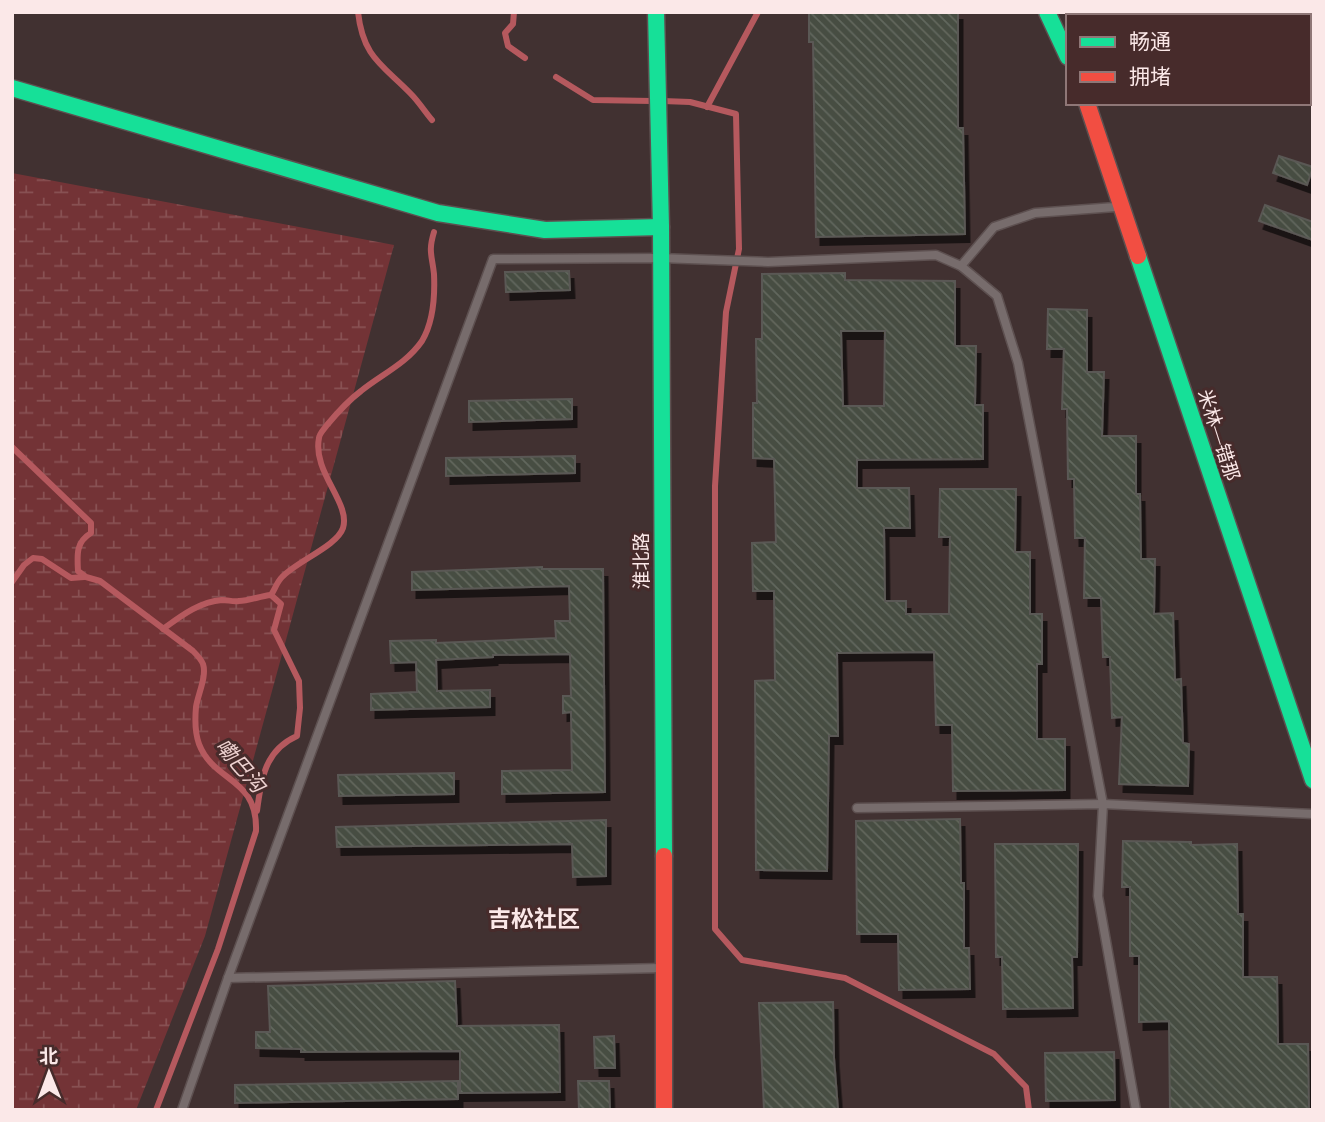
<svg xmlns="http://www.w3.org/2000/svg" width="1325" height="1122" font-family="Mulish,'Noto Sans SC',sans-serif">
<defs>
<pattern id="wetland-marsh" width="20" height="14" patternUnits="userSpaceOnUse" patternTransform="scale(1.75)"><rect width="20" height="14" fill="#733336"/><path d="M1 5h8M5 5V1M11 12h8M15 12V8" fill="none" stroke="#885153"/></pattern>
<pattern id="building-back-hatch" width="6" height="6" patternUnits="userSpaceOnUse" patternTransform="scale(1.75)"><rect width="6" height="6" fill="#464d42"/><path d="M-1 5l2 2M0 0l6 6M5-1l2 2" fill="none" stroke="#62675d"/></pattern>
<filter id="shadow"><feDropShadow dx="4.5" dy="8" stdDeviation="0" flood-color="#0009"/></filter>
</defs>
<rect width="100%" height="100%" fill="#413131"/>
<path fill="url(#wetland-marsh)" d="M 12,173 L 394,245 L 205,936 L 136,1110 L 12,1110 Z"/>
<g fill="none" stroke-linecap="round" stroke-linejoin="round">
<g stroke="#b5595e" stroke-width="6">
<path d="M 358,12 C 363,58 383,65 411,94 C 419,102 425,112 432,120"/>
<path d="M 514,12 L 513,24 L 505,33 L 508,46 L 525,58"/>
<path d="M 556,77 L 593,100 L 652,101"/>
<path d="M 663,101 L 690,102 L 736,114 L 739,249 L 726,312 L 715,486 L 715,929 L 742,960 L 845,978 L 994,1054 L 1026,1087 L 1029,1110"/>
<path d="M 707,107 L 758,12"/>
<path d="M 12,447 L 91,523 L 91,533 C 76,542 77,554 78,571 L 86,577 L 100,581 L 193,651 C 196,654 201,659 203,664 C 207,676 198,694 196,707 C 195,718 195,733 199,744 C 214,783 258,777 256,831 L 218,949 L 156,1110"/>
<path d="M 12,582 L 24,565 L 33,558 L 42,559 L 71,578 L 84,577"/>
<path d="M 271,595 C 275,589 277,582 282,577 C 297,561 337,546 343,528 C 351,503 312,472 319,438 C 319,434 324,429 327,425 C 337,413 349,400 361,391 C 382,374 406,364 422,341 C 434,321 435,296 434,274 C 432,255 428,252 434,232"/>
<path d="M 163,629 C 181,616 199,602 222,600 C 228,600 233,602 239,601 C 249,601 260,596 271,595 L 281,604 L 274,630 L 299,681 L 300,708 L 297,736 C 265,750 261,779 257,811"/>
</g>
</g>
<g fill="url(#building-back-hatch)" stroke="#5a5854" stroke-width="2" fill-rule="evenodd" filter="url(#shadow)">
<path d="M 809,12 L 958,12 L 958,128 L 963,128 L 965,234 L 816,237 L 813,42 L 809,42 Z"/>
<path d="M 1279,156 L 1313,167 L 1307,185 L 1273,173 Z"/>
<path d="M 1265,205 L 1313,222 L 1313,240 L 1259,221 Z"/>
<path d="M 569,271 L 570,290 L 506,292 L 505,272 Z"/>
<path d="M 845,273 L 845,280 L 955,281 L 955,346 L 976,346 L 975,405 L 983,405 L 983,459 L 857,460 L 857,488 L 909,488 L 910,528 L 884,528 L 885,601 L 906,601 L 906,614 L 949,614 L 950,537 L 939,537 L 940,489 L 1016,489 L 1015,552 L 1030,552 L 1030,614 L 1042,614 L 1042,664 L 1037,664 L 1037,739 L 1065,739 L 1065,790 L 953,791 L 952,725 L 936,725 L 934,652 L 837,653 L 838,736 L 829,736 L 827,871 L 756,870 L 755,681 L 775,680 L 774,591 L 753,591 L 752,543 L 776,542 L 774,459 L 753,458 L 753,403 L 757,403 L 756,339 L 762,339 L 762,274 ZM 841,331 L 885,331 L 884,406 L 843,406 Z"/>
<path d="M 1048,309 L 1087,310 L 1087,372 L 1104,372 L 1102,436 L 1136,436 L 1136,494 L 1140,494 L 1141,559 L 1155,559 L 1154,614 L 1173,613 L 1175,680 L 1181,679 L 1183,743 L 1189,744 L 1188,786 L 1119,784 L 1122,717 L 1112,718 L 1110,657 L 1103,657 L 1101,598 L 1084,598 L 1085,538 L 1075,538 L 1074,479 L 1068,479 L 1067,409 L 1062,409 L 1064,349 L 1047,349 Z"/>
<path d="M 572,399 L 572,419 L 469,422 L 469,401 Z"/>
<path d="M 575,456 L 575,473 L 446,476 L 446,458 Z"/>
<path d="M 542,567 L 542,569 L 603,569 L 605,792 L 502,794 L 502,771 L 572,770 L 571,712 L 563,713 L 563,696 L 571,696 L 570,654 L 493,655 L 493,657 L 436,660 L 437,691 L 490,690 L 490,707 L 371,710 L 371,694 L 417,692 L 416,662 L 391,663 L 390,641 L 436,640 L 436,643 L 556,638 L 555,621 L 570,621 L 569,586 L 412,590 L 412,572 Z"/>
<path d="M 454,773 L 454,794 L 339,796 L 338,775 Z"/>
<path d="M 960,819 L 961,883 L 964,883 L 964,948 L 969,948 L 970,989 L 899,990 L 898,934 L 857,934 L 856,821 Z"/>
<path d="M 606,820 L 606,876 L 573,877 L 572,844 L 337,847 L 336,827 Z"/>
<path d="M 1123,841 L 1191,842 L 1191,845 L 1237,844 L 1238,914 L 1243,914 L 1243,977 L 1277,977 L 1278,1044 L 1308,1044 L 1309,1110 L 1170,1110 L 1169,1021 L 1139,1022 L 1139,956 L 1130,956 L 1130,887 L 1122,887 Z"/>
<path d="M 995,844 L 1078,844 L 1077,957 L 1072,957 L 1073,1008 L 1003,1009 L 1002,957 L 996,957 Z"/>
<path d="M 455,981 L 457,1026 L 559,1025 L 560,1092 L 460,1093 L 460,1051 L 301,1052 L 301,1049 L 256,1048 L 256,1032 L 270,1032 L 268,986 Z"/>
<path d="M 833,1002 L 834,1058 L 838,1110 L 764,1110 L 759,1003 Z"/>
<path d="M 614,1036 L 615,1068 L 595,1068 L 594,1037 Z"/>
<path d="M 1114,1052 L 1115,1100 L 1046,1101 L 1045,1053 Z"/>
<path d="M 458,1081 L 458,1099 L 235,1103 L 235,1085 Z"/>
<path d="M 578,1081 L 609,1081 L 610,1110 L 579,1110 Z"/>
</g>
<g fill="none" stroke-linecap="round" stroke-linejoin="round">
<defs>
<g id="lane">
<path d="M 961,266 L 994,227 L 1035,213 L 1115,207"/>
<path d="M 857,808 L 1103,804 L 1313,814"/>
<path d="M 228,978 L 662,968"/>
<path d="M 182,1110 L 228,978 L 493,259 L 660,258 L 768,262 L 936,255 L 961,266 L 997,296 L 1018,363 L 1103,804 L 1098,896 L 1136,1110"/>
</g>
<g id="fast">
<path d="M 656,12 L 661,227 L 664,856"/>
<path d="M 1047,12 L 1068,57"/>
<path d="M 12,88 L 438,213 L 545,230 L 661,227"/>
<path d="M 1138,256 L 1313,780"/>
</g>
<g id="jam">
<path d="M 1087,103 L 1138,256"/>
<path d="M 664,1110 L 664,856"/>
</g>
</defs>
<use href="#lane" stroke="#5d5050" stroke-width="11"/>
<use href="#fast" stroke="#5d5050" stroke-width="19"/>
<use href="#jam" stroke="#5d5050" stroke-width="19"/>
<use href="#lane" stroke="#776c6c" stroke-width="8"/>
<use href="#fast" stroke="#16e098" stroke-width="16"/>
<use href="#jam" stroke="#f24e42" stroke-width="16"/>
</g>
<g text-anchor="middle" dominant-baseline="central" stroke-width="6" stroke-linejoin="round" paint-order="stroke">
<g font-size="19" fill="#fbe8e8" stroke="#472b2b">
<text transform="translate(1219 435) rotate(72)">米林—错那</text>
<text transform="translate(641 561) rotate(-90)">淮北路</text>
</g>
<g font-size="21" font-style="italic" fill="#eed2d1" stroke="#472b2b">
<text transform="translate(241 765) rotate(49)">嘞巴沟</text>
</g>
<g font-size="23" font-weight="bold" fill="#fbe8e8" stroke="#472b2b">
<text x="534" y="918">吉松社区</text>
</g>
</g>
<rect width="1325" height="1122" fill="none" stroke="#fbe8e8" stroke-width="28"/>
<rect x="1066" y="14" width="245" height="91" fill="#472b2b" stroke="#8f7777" stroke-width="2"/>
<rect x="1080" y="37" width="35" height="10" fill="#16e098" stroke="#8f7777" stroke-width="2"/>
<text x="1129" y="49" font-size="21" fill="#fbe8e8">畅通</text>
<rect x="1080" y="72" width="35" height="10" fill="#f24e42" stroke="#8f7777" stroke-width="2"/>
<text x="1129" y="84" font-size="21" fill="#fbe8e8">拥堵</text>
<g transform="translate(49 1073) rotate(359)" stroke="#472b2b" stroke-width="5" paint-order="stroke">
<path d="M0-5L12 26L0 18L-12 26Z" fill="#fbe8e8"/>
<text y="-10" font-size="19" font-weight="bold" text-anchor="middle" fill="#fbe8e8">北</text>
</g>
</svg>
